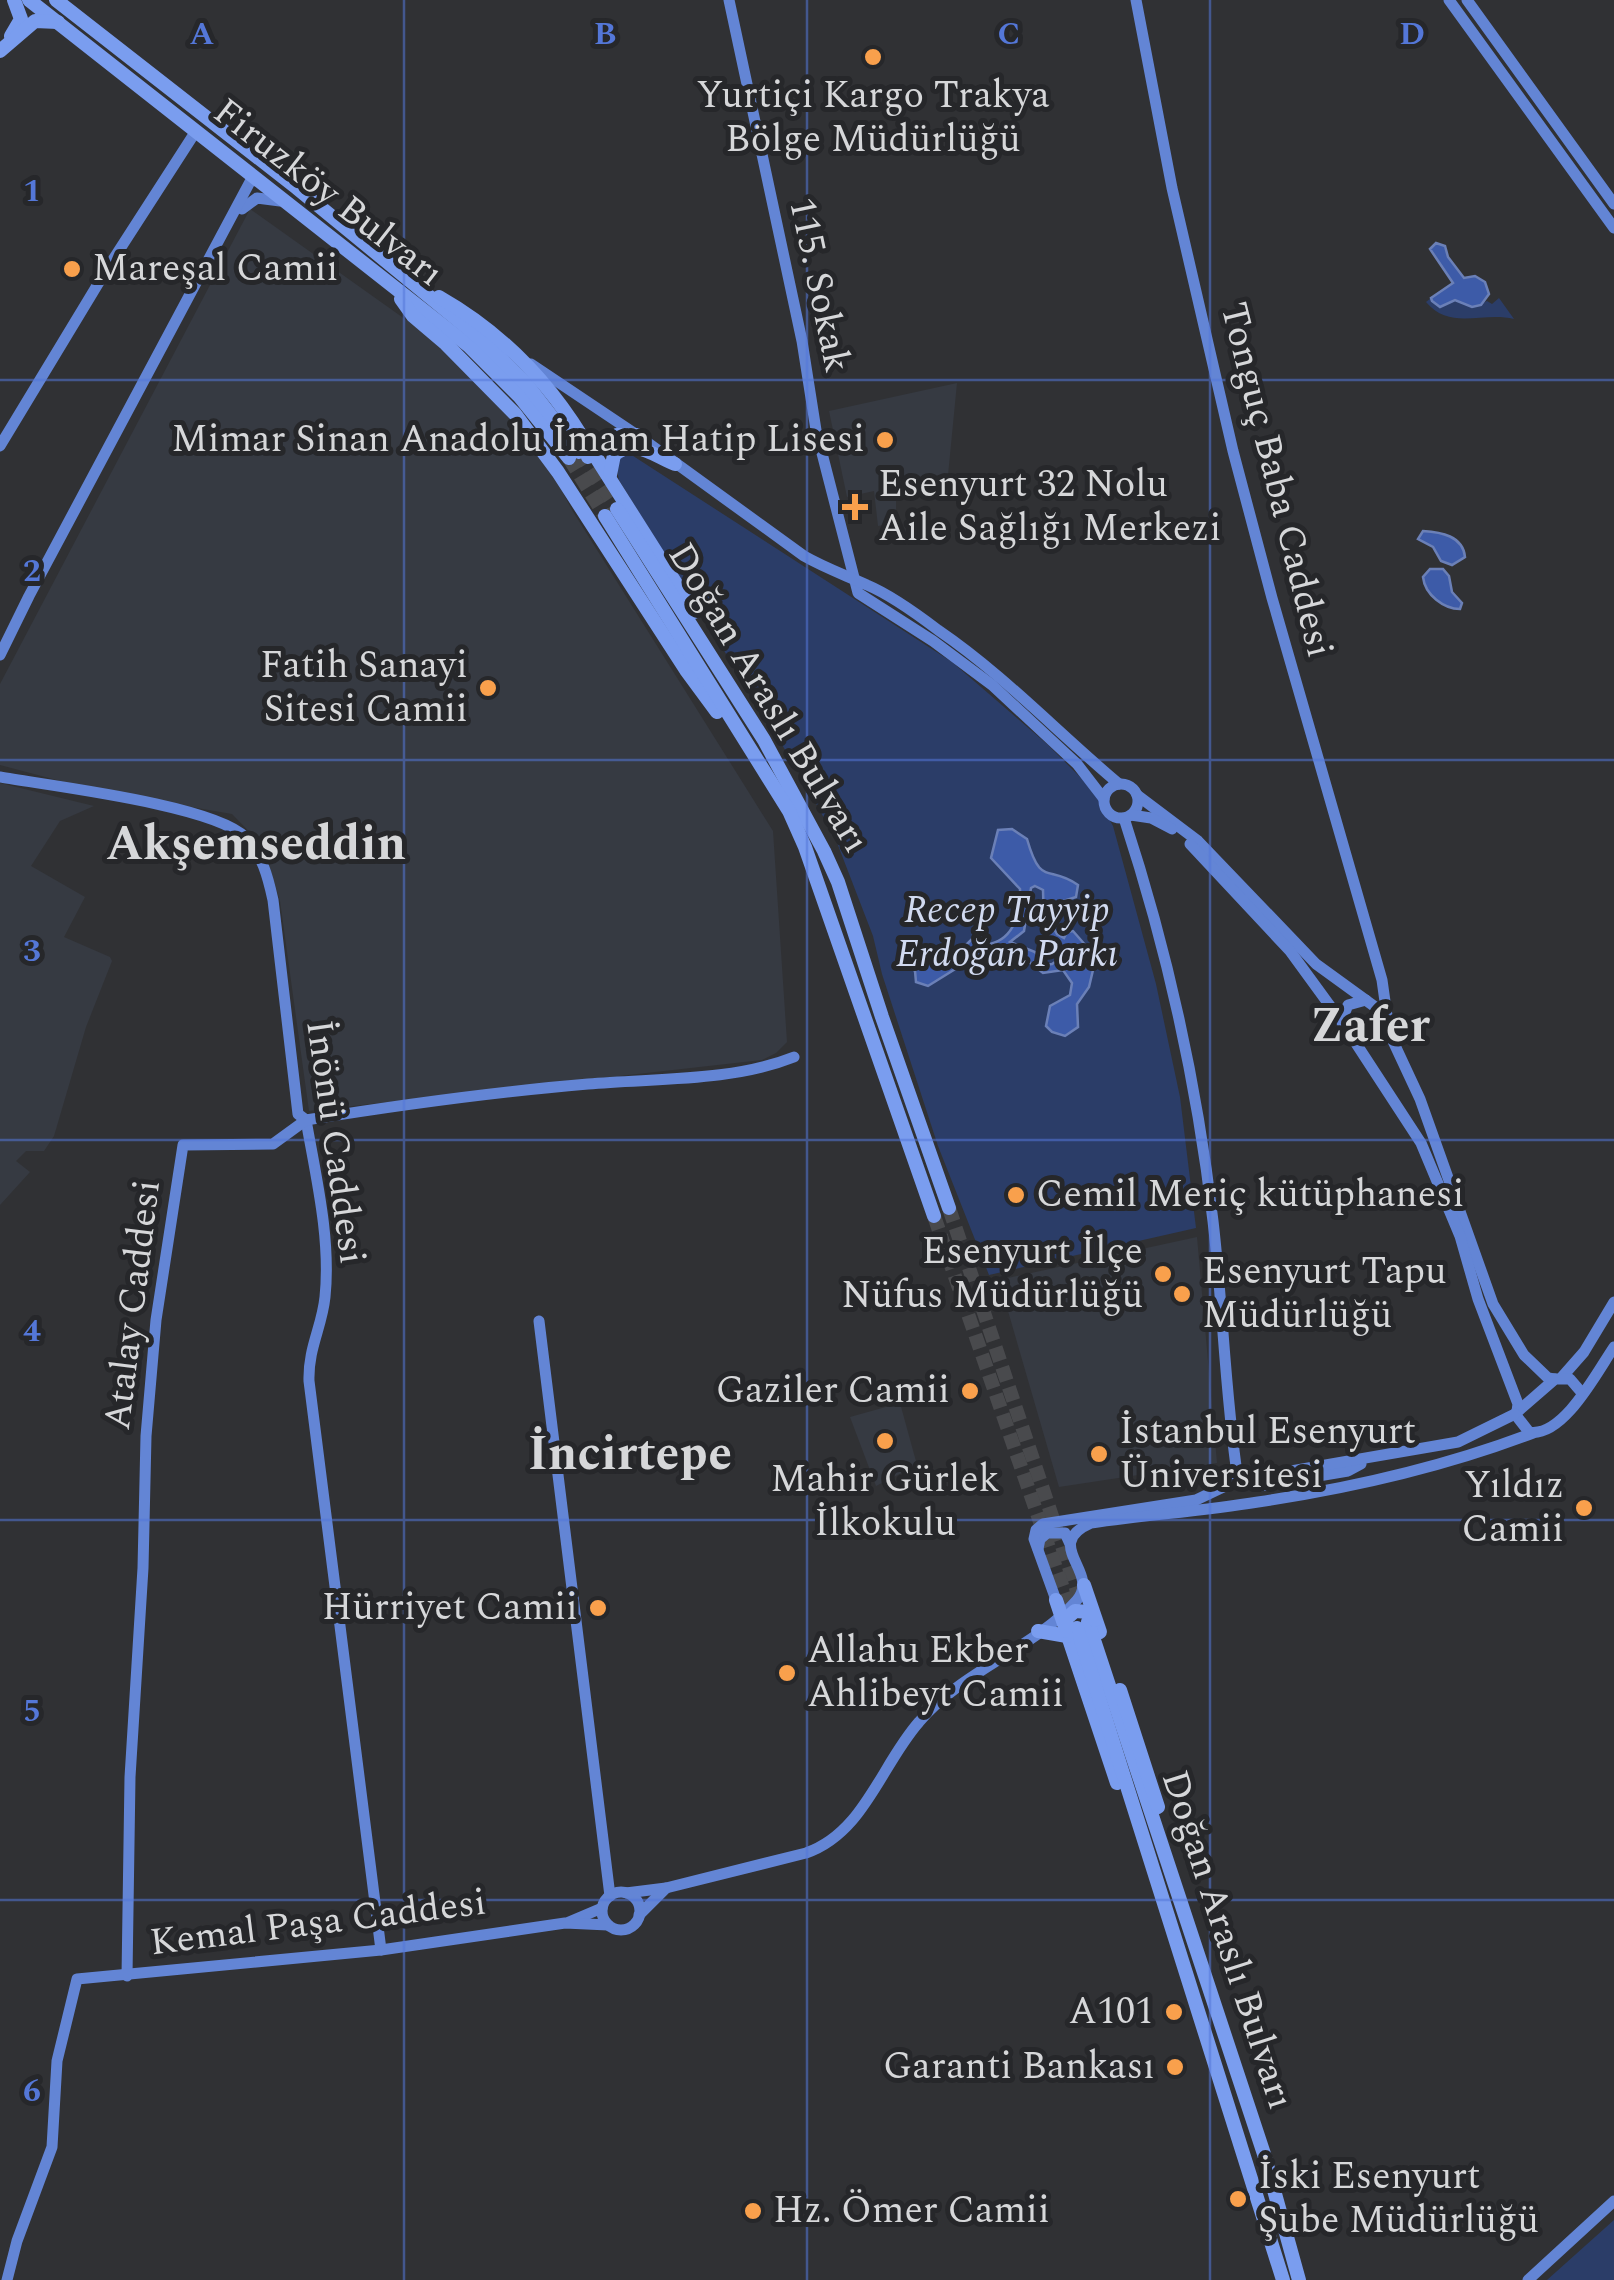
<svg xmlns="http://www.w3.org/2000/svg" width="1614" height="2280" font-family="Spectral,serif">
<rect width="100%" height="100%" fill="#303134"/>
<g fill="#363a42">
<path d="M 250,209 L 433,339 L 482,382 L 552,472 L 572,510 L 773,831 L 787,1042 L 776,1053 L 762,1060 L 309,1111 L 280,901 L 263,846 L 232,814 L 98,791 L 0,765 L 0,684 Z"/>
<path d="M 957,383 L 946,496 L 908,486 L 896,488 L 896,523 L 878,526 L 874,491 L 847,497 L 829,411 Z"/>
<path d="M 0,783 L 94,806 L 60,821 L 31,866 L 85,897 L 64,937 L 110,957 L 112,961 L 86,1027 L 54,1136 L 44,1151 L 26,1151 L 16,1161 L 30,1172 L 0,1205 Z"/>
<path d="M 1197,1237 L 1217,1463 L 1059,1487 L 999,1280 Z"/>
<path d="M 900,1403 L 917,1465 L 876,1486 L 850,1417 Z"/>
</g>
<g fill="#2b3d68">
<path d="M 1431,298 L 1438,306 L 1459,300 L 1474,307 L 1487,301 L 1492,304 L 1499,298 L 1514,319 C 1483,311 1450,331 1426,302 Z"/>
<path d="M 627,452 L 952,662 L 1047,744 L 1094,791 L 1113,826 L 1156,984 L 1180,1097 L 1196,1228 L 989,1275 L 938,1146 L 882,974 L 873,936 L 836,840 L 800,774 L 619,480 L 615,461 Z"/>
<path d="M 1614,2220 L 1614,2280 L 1547,2280 Z"/>
</g>
<g fill="#3d5ba8" stroke="#6b80b7" stroke-width="2.5" fill-rule="evenodd">
<path d="M 1436,243 L 1445,246 L 1448,257 L 1464,278 L 1475,276 L 1485,282 L 1489,294 L 1481,305 L 1472,307 L 1455,300 L 1440,307 L 1432,301 L 1431,298 L 1453,283 L 1430,249 Z"/>
<path d="M 1423,531 C 1441,532 1463,536 1465,557 L 1452,565 L 1441,561 L 1433,547 L 1418,539 Z"/>
<path d="M 1430,569 L 1443,569 L 1449,576 L 1452,592 L 1462,603 L 1460,609 C 1444,609 1425,595 1423,577 Z"/>
<path d="M 1012,829 L 1027,839 C 1041,888 1048,864 1078,885 L 1076,897 L 1054,904 L 1049,919 L 1057,934 L 1064,938 L 1067,932 L 1073,931 L 1087,947 L 1093,970 L 1089,987 L 1077,1004 L 1078,1027 L 1065,1036 L 1052,1032 L 1046,1026 L 1050,1006 L 1070,995 L 1072,983 L 1063,970 L 1043,973 L 1024,958 L 1003,947 L 995,950 L 986,963 L 957,968 L 928,986 L 916,982 L 915,971 L 907,963 C 922,941 941,949 963,948 L 975,936 L 990,944 C 1015,938 1021,911 1020,889 L 991,858 L 998,830 ZM 1035,886 L 1043,890 L 1044,927 L 1061,958 L 1052,964 L 1043,965 L 1035,952 L 1010,942 L 1024,931 L 1031,888 Z"/>
</g>
<g fill="none" stroke-linecap="round" stroke-linejoin="round">
<g stroke="#494a4d" stroke-width="14" stroke-dasharray="14 7" stroke-linecap="butt">
<path d="M 579,452 L 617,509"/>
<path d="M 569,458 L 605,516"/>
<path d="M 949,1208 L 1081,1603"/>
<path d="M 934,1216 L 1073,1617"/>
</g>
<g stroke="#6385d5" stroke-width="11">
<path d="M 729,0 L 802,341 L 816,430 L 858,593 L 933,641 L 992,685 L 1077,764 L 1104,799"/>
<path d="M 1136,0 L 1172,188 L 1233,451 L 1272,598 L 1382,980 L 1389,1030"/>
<path d="M 1449,0 L 1614,228"/>
<path d="M 1467,0 L 1614,204"/>
<path d="M 242,209 L 257,198 L 280,201"/>
<path d="M 531,364 L 637,435 L 804,556 C 825,568 845,575 867,585 C 891,595 917,614 938,630 C 1004,675 1058,733 1119,784"/>
<path d="M 0,446 L 107,269 L 196,131"/>
<path d="M 0,655 L 29,596 L 252,178"/>
<path d="M 0,777 C 51,786 213,805 245,837 C 262,854 268,877 273,900 L 298,1114 L 306,1120 C 316,1177 331,1239 325,1297 C 322,1327 308,1348 309,1381 L 381,1950"/>
<circle cx="1121" cy="801" r="17"/>
<path d="M 1137,795 L 1198,841 L 1316,964 L 1378,1009 L 1420,1099 L 1493,1304 L 1524,1355 L 1548,1378 L 1555,1379"/>
<path d="M 1131,815 L 1151,818 L 1172,829"/>
<path d="M 1124,818 C 1167,949 1197,1084 1213,1221 C 1223,1307 1225,1395 1238,1480"/>
<path d="M 1190,844 L 1290,951 L 1344,1025 L 1421,1143 L 1460,1236 L 1478,1299 L 1518,1404 L 1517,1411"/>
<path d="M 1344,1025 L 1343,1017 L 1348,1005 L 1366,1000"/>
<path d="M 539,1321 L 610,1896"/>
<path d="M 1562,1377 L 1584,1352 L 1614,1302"/>
<path d="M 1516,1413 L 1555,1379 L 1570,1379 L 1582,1393"/>
<path d="M 1515,1414 L 1529,1432 C 1563,1438 1597,1372 1614,1347"/>
<path d="M 1260,1486 L 1348,1471 L 1361,1464"/>
<path d="M 1038,1549 L 1040,1539 L 1047,1533 L 1065,1533 L 1070,1544"/>
<path d="M 1056,1600 L 1034,1539 L 1036,1530 L 1043,1524 L 1196,1500 L 1238,1480 L 1458,1442 L 1515,1414"/>
<circle cx="621" cy="1911" r="19"/>
<path d="M 626,1893 L 666,1888 L 806,1853 C 864,1833 881,1765 919,1722 C 962,1671 1035,1648 1077,1600 C 1101,1572 1041,1545 1091,1523 C 1146,1515 1203,1511 1258,1502 C 1352,1488 1444,1467 1533,1433"/>
<path d="M 639,1915 L 666,1888"/>
<path d="M 569,1922 L 602,1908"/>
<path d="M 127,1976 L 130,1777 L 143,1568 L 146,1436 L 156,1320 L 183,1145 L 273,1144 L 306,1120 C 399,1105 494,1092 588,1084 C 655,1078 731,1082 794,1057"/>
<path d="M 7,2280 L 17,2241 L 52,2147 L 57,2061 L 77,1979 L 381,1950 L 565,1923 L 608,1925"/>
<path d="M 1528,2280 L 1614,2201"/>
</g>
<g stroke="#7a9def" stroke-width="14">
<path d="M 29,0 L 469,346 L 520,397 L 569,458"/>
<path d="M 56,0 L 297,188 L 481,339 L 528,386 L 579,452"/>
<path d="M 11,36 L 21,19 L 14,0"/>
<path d="M 0,51 L 35,21 L 58,22"/>
<path d="M 439,297 C 504,334 555,388 592,454"/>
<path d="M 401,299 L 413,316 L 446,344 L 515,414 L 558,472 L 686,670 L 717,712"/>
<path d="M 594,454 L 694,612"/>
<path d="M 588,457 L 617,435 L 637,435"/>
<path d="M 610,475 L 614,455 C 634,437 654,456 675,464"/>
<path d="M 617,509 L 764,740 L 824,851 L 838,882 L 882,1017 L 949,1208"/>
<path d="M 605,516 L 789,811 L 805,847 L 934,1216"/>
<path d="M 1084,1585 L 1100,1632"/>
<path d="M 1056,1600 L 1117,1783"/>
<path d="M 1088,1622 L 1264,2154 L 1299,2280"/>
<path d="M 1077,1628 L 1283,2280"/>
<path d="M 1038,1631 L 1067,1636"/>
<path d="M 1066,1631 L 1066,1619 L 1075,1611 L 1089,1612 L 1095,1620"/>
<path d="M 1120,1690 L 1158,1807"/>
</g>
</g>
<path fill="none" stroke="#5477d8" stroke-width="2.5" stroke-opacity="0.55" d="M 404,0 L 404,2280M 807,0 L 807,2280M 1210,0 L 1210,2280M 0,380 L 1614,380M 0,760 L 1614,760M 0,1140 L 1614,1140M 0,1520 L 1614,1520M 0,1900 L 1614,1900"/>
<g fill="#f9a04c" stroke="#26272a" stroke-width="4">
<circle cx="873" cy="57" r="10"/>
<circle cx="72" cy="269" r="10"/>
<circle cx="885" cy="440" r="10"/>
<path d="M850 492h10v10h10v10h-10v10h-10v-10h-10v-10h10z"/>
<circle cx="488" cy="688" r="10"/>
<circle cx="1016" cy="1195" r="10"/>
<circle cx="1163" cy="1274" r="10"/>
<circle cx="1182" cy="1294" r="10"/>
<circle cx="970" cy="1391" r="10"/>
<circle cx="885" cy="1441" r="10"/>
<circle cx="1099" cy="1454" r="10"/>
<circle cx="1584" cy="1508" r="10"/>
<circle cx="598" cy="1608" r="10"/>
<circle cx="787" cy="1673" r="10"/>
<circle cx="1174" cy="2012" r="10"/>
<circle cx="1175" cy="2067" r="10"/>
<circle cx="1238" cy="2199" r="10"/>
<circle cx="753" cy="2211" r="10"/>
</g>
<g text-anchor="middle" dominant-baseline="central" stroke-width="10" stroke-linejoin="round" paint-order="stroke">
<g font-size="38" fill="#d6d7d9" stroke="#26272a" text-anchor="start">
<text x="873" y="96" text-anchor="middle">Yurtiçi Kargo Trakya<tspan x="873" dy="44">Bölge Müdürlüğü</tspan></text>
<text x="92" y="269">Mareşal Camii</text>
<text x="865" y="440" text-anchor="end">Mimar Sinan Anadolu İmam Hatip Lisesi</text>
<text x="878" y="485">Esenyurt 32 Nolu<tspan x="878" dy="44">Aile Sağlığı Merkezi</tspan></text>
<text x="468" y="666" text-anchor="end">Fatih Sanayi<tspan x="468" dy="44">Sitesi Camii</tspan></text>
<text x="1036" y="1195">Cemil Meriç kütüphanesi</text>
<text x="1143" y="1252" text-anchor="end">Esenyurt İlçe<tspan x="1143" dy="44">Nüfus Müdürlüğü</tspan></text>
<text x="1202" y="1272">Esenyurt Tapu<tspan x="1202" dy="44">Müdürlüğü</tspan></text>
<text x="950" y="1391" text-anchor="end">Gaziler Camii</text>
<text x="1119" y="1432">İstanbul Esenyurt<tspan x="1119" dy="44">Üniversitesi</tspan></text>
<text x="885" y="1480" text-anchor="middle">Mahir Gürlek<tspan x="885" dy="44">İlkokulu</tspan></text>
<text x="1564" y="1486" text-anchor="end">Yıldız<tspan x="1564" dy="44">Camii</tspan></text>
<text x="578" y="1608" text-anchor="end">Hürriyet Camii</text>
<text x="807" y="1651">Allahu Ekber<tspan x="807" dy="44">Ahlibeyt Camii</tspan></text>
<text x="1154" y="2012" text-anchor="end">A101</text>
<text x="1155" y="2067" text-anchor="end">Garanti Bankası</text>
<text x="1258" y="2177">İski Esenyurt<tspan x="1258" dy="44">Şube Müdürlüğü</tspan></text>
<text x="773" y="2211">Hz. Ömer Camii</text>
</g>
<g font-size="38" fill="#d6d7d9" stroke="#26272a">
<text transform="translate(328 193) rotate(38)">Firuzköy Bulvarı</text>
<text transform="translate(819 285) rotate(78)">115. Sokak</text>
<text transform="translate(1276 480) rotate(76)">Tonguç Baba Caddesi</text>
<text transform="translate(768 698) rotate(59)">Doğan Araslı Bulvarı</text>
<text transform="translate(335 1142) rotate(82)">İnönü Caddesi</text>
<text transform="translate(133 1305) rotate(-83)">Atalay Caddesi</text>
<text transform="translate(318 1923) rotate(-7)">Kemal Paşa Caddesi</text>
<text transform="translate(1227 1940) rotate(72)">Doğan Araslı Bulvarı</text>
</g>
<g font-size="38" font-style="italic" fill="#d1daf0" stroke="#26272a">
<text x="1007" y="911">Recep Tayyip<tspan x="1007" dy="44">Erdoğan Parkı</tspan></text>
</g>
<g font-size="48" font-weight="bold" fill="#d6d7d9" stroke="#26272a">
<text x="256" y="844">Akşemseddin</text>
<text x="1370" y="1026">Zafer</text>
<text x="630" y="1454">İncirtepe</text>
</g>
</g>
<g font-size="32" text-anchor="middle" font-weight="bold" fill="#5477d8" stroke="#26272a" stroke-width="10" stroke-linejoin="round" paint-order="stroke">
<text x="202" y="44">A</text>
<text x="605" y="44">B</text>
<text x="1009" y="44">C</text>
<text x="1412" y="44">D</text>
<text x="32" y="201">1</text>
<text x="32" y="581">2</text>
<text x="32" y="961">3</text>
<text x="32" y="1341">4</text>
<text x="32" y="1721">5</text>
<text x="32" y="2101">6</text>
</g>
</svg>
